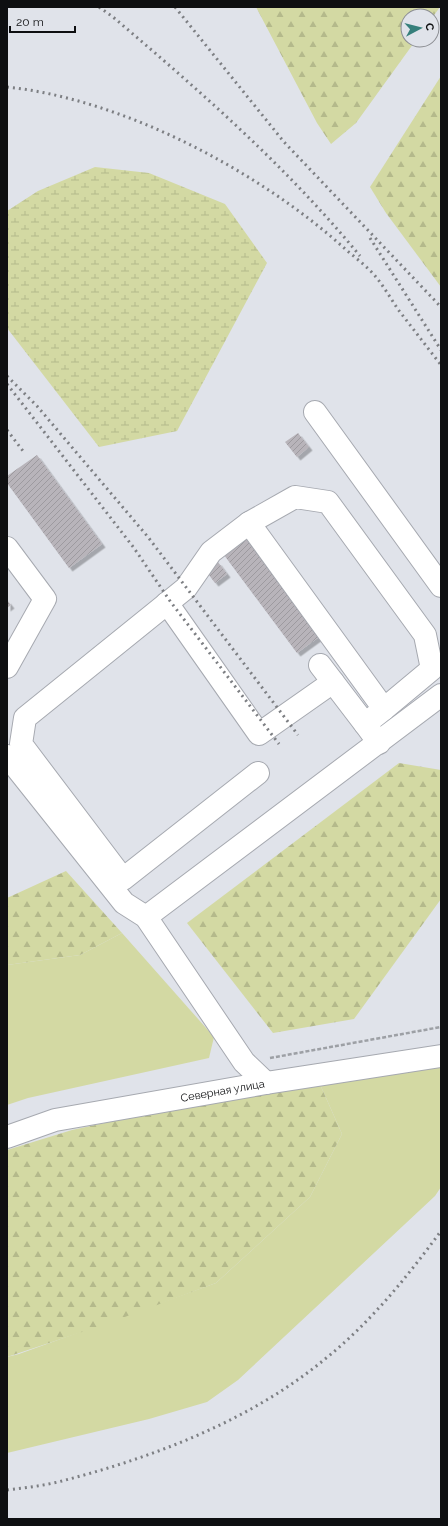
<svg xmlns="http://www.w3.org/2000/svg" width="448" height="1526" font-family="Raleway,sans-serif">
<defs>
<pattern id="forest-firs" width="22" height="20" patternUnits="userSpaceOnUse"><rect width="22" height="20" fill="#d3d9a3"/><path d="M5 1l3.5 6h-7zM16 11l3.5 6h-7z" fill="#b4b98b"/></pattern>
<pattern id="wetland-marsh" width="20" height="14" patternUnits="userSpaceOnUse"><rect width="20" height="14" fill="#d3d9a3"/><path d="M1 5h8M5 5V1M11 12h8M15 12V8" fill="none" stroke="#b4b98b"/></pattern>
<pattern id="building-hatch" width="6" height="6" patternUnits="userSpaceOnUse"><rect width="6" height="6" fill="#b8b4ba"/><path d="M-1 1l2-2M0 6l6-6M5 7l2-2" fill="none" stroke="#9d9a9f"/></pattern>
<filter id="shadow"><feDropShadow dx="3.5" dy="3.5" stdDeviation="0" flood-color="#0004"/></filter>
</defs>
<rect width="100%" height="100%" fill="#e0e3ea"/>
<g fill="#d3d9a3">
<path d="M 122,933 L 214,1037 L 209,1058 L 28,1098 L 7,1105 L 7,965 L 80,955 Z"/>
<path d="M 441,1062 L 441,1187 L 435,1196 L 238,1380 L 207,1402 L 149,1419 L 7,1453 L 7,1357 L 19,1354 L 216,1283 L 310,1197 L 342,1134 L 319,1082 Z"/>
</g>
<g fill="url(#forest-firs)">
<path d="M 256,7 L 440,7 L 432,18 L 432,16 L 408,16 L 408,40 L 416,40 L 356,123 L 331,144 L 317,123 Z"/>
<path d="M 441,76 L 441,287 L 386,213 L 370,187 Z"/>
<path d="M 399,763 L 441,770 L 441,899 L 354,1019 L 273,1033 L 187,923 Z"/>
<path d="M 66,871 L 122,933 L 80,955 L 7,965 L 7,898 Z"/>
<path d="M 319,1082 L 342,1134 L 310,1197 L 216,1283 L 106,1324 L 7,1357 L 7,1150 L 72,1130 L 179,1107 Z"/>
</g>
<path fill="url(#wetland-marsh)" d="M 95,167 L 149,173 L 225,204 L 267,263 L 177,431 L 99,447 L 7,328 L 7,211 L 38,191 Z"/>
<g fill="url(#building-hatch)" filter="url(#shadow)">
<path d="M 298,433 L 309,447 L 297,457 L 285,442 Z"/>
<path d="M 37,455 L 102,544 L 69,568 L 7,483 L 7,476 Z"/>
<path d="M 250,535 L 323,634 L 297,653 L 224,555 Z"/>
<path d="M 218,562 L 227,574 L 215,583 L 206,571 Z"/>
<path d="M 7,600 L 11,605 L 7,608 Z"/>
</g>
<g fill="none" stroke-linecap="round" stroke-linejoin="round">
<defs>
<g id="minor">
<path d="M 315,412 L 441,586"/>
<path d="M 249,523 L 384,709 L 365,724 L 379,743"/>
<path d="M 7,548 L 45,599 L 7,667"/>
<path d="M 167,603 L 259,734 L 333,682"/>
<path d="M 320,665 L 365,724"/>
<path d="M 7,756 L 124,903 L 146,917 L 244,1062 L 266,1083"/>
<path d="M 258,773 L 123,879 L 21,744 L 25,718 L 186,588 L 211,552 L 249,523 L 295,497 L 328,502 L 425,635 L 432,669 L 384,709"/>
<path d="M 146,917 L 441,695"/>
<path id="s1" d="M 7,1137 L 55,1120 L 266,1083 L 441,1056"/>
</g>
</defs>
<use href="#minor" stroke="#a6a9b0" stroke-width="24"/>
<path stroke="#9da0a5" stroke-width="2.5" stroke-dasharray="4 2" stroke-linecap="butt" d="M 270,1058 L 441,1027"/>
<use href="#minor" stroke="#fff" stroke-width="22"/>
<g stroke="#7d7f83" stroke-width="3" stroke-dasharray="2 4" stroke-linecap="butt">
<path d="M 99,7 L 113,17 C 200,91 287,167 360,256"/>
<path d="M 175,7 L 284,142 L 441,307"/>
<path d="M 7,87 C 122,99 257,170 343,247 C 354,257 367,266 376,277 C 385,288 392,301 400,312 C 414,330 427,347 441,365"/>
<path d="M 370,238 L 441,350"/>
<path d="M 7,376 L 37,406 L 148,537 L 298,735"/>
<path d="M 7,384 L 134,548 L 170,601 L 279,744"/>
<path d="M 7,430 L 23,451"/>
<path d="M 7,1490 C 24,1488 41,1486 58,1482 C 152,1458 250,1421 325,1359 C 370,1323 407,1277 441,1231"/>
</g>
</g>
<g text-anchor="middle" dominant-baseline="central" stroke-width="3" stroke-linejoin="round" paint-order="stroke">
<g font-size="11" fill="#0e0f11" stroke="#e0e3ea">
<text stroke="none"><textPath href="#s1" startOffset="221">Северная улица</textPath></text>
</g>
</g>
<rect width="448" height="1526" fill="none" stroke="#0e0f11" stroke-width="16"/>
<g transform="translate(420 28) rotate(83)"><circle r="19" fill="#e0e3ea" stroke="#8c8e93"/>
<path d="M0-3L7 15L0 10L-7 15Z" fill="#367f7b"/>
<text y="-6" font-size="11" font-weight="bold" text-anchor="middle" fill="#0e0f11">С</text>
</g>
<path d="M10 26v6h65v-6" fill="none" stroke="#0e0f11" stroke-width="2"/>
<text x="16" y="26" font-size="12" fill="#0e0f11" stroke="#e0e3ea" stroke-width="3" paint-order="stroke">20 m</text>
</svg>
